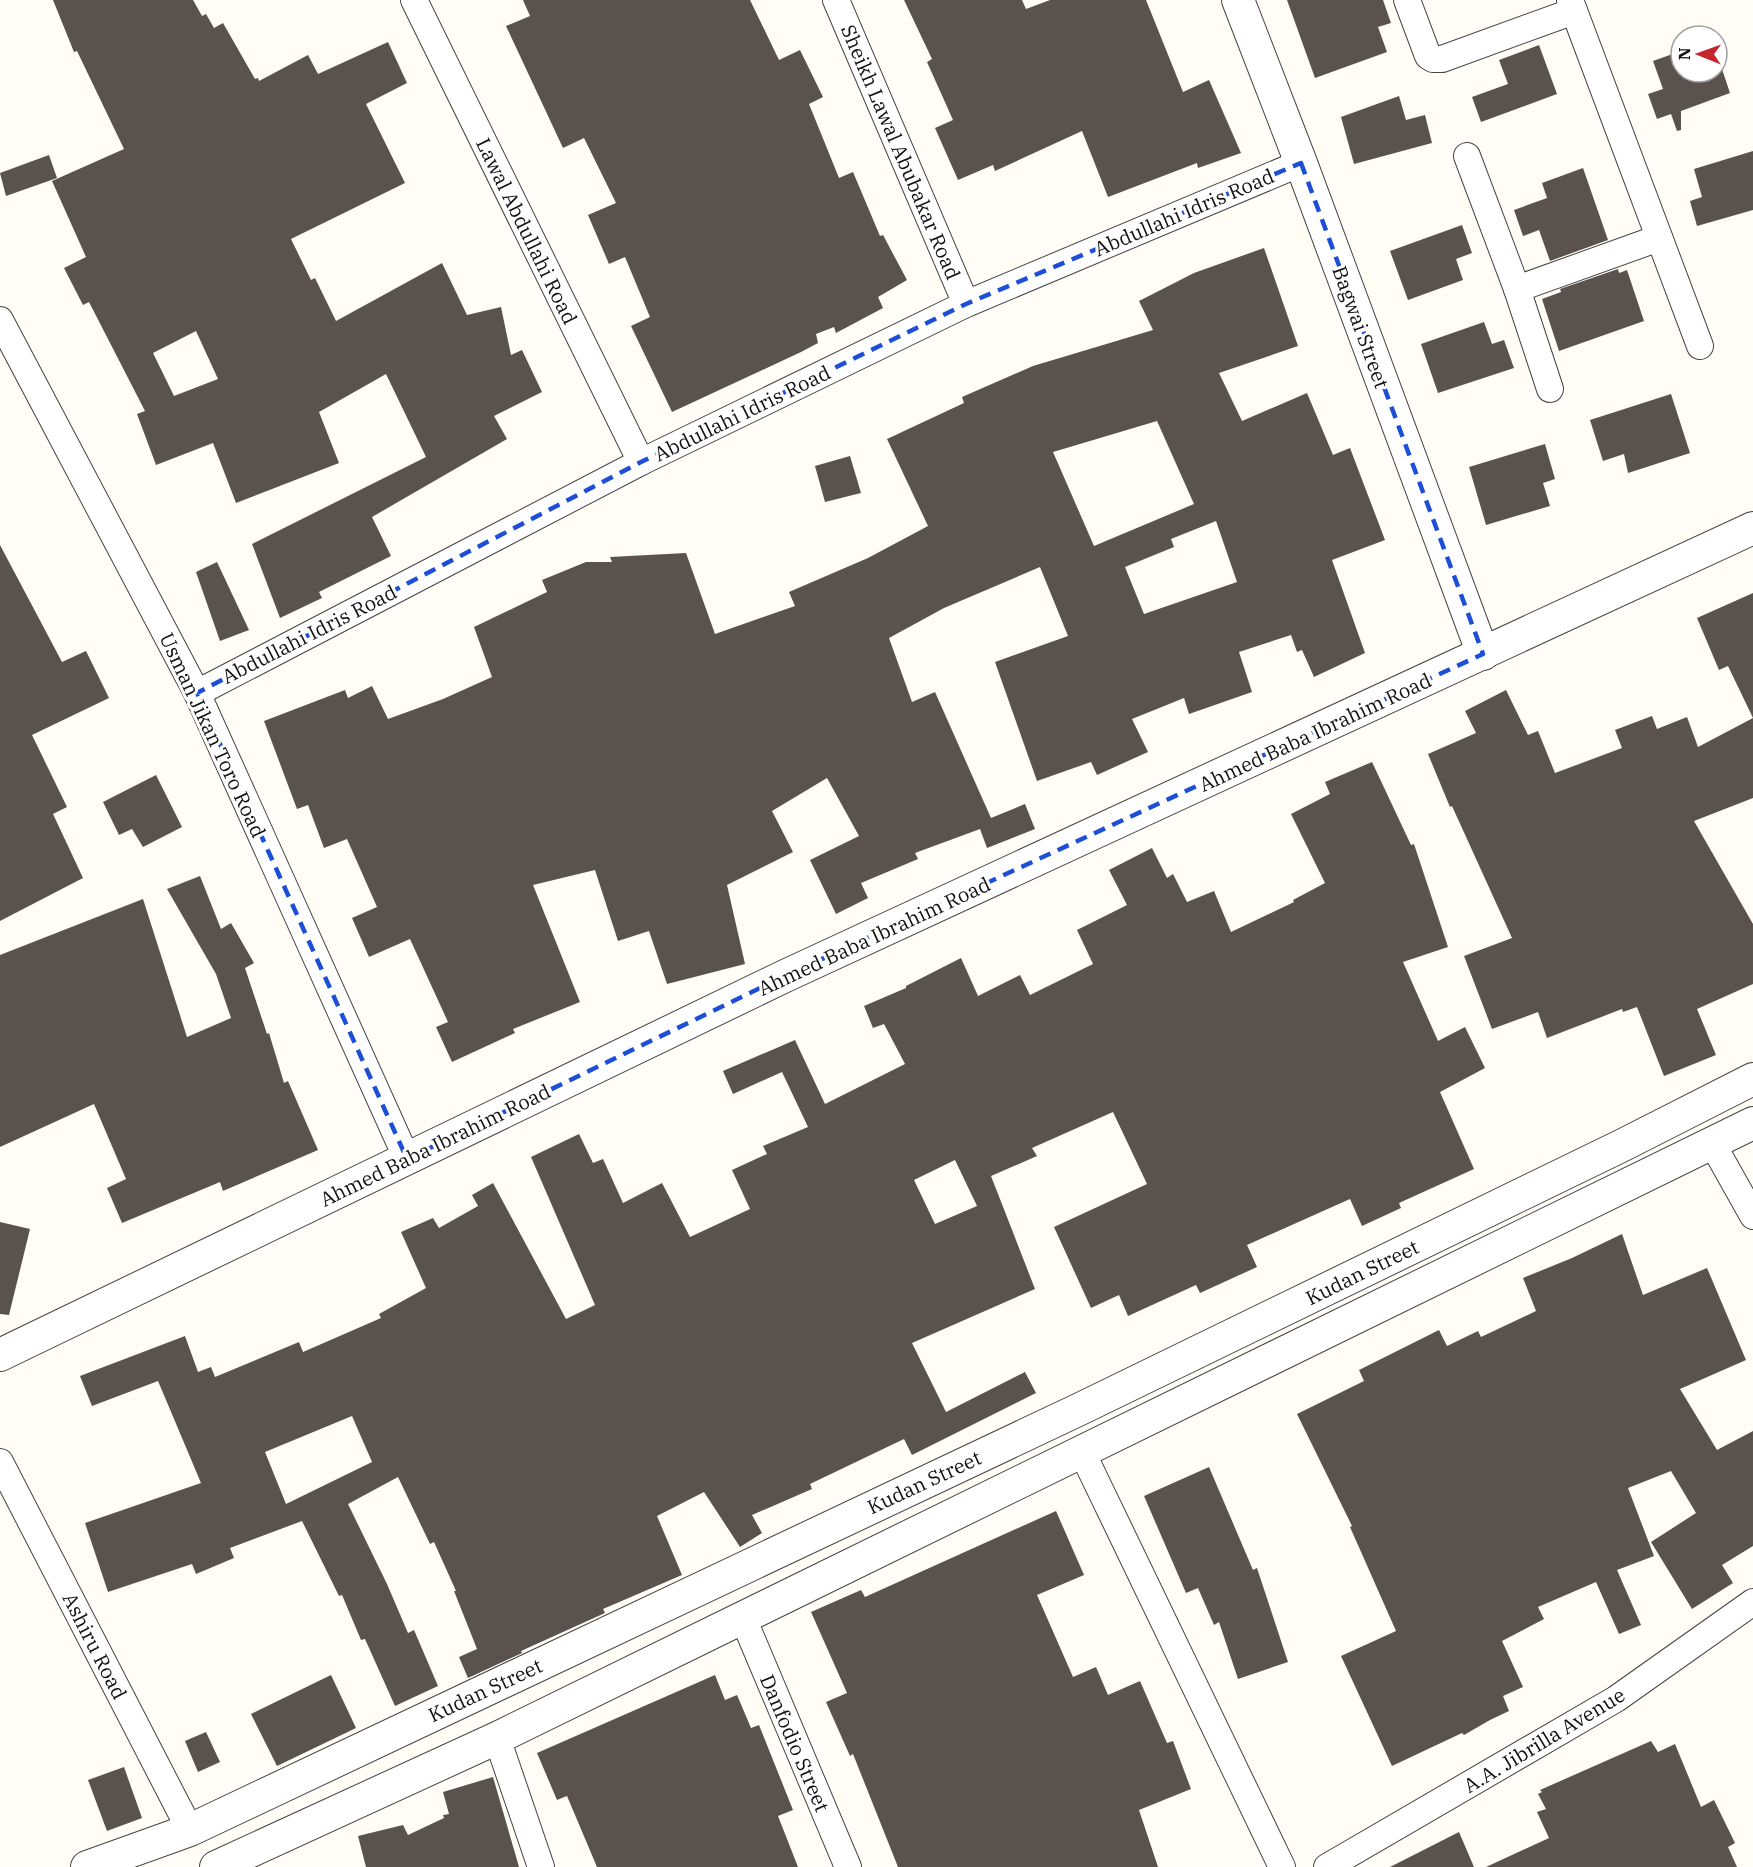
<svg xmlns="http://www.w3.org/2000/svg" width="1753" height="1867" font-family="'IBM Plex Serif',serif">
<rect width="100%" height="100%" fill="#fffdf5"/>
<g fill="#5a524d" fill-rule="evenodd">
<path d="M 53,0 L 193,0 L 202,16 L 206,14 L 214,28 L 223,23 L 255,79 L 258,78 L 259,81 L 308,55 L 318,74 L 388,42 L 407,83 L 366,104 L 405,183 L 291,239 L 311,280 L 315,278 L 336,321 L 442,263 L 467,315 L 501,307 L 511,355 L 522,350 L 542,392 L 494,416 L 507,439 L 372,517 L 391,556 L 319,592 L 322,598 L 280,618 L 252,544 L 426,457 L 386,374 L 319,412 L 339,463 L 236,503 L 213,443 L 156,465 L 137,414 L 145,411 L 89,302 L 83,305 L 64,268 L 86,257 L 52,181 L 124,149 L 77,51 L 74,52 ZM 196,331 L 218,379 L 174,396 L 153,353 Z"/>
<path d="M 523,0 L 750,0 L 779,60 L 800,50 L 823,97 L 809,104 L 839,178 L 853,172 L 880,236 L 883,235 L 907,280 L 878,297 L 883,308 L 836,333 L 834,327 L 816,334 L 818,343 L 801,352 L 672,412 L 631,326 L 650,317 L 625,257 L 609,264 L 588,215 L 616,203 L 584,138 L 563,148 L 506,26 L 530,16 Z"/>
<path d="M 904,0 L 1022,0 L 1026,9 L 1050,0 L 1146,0 L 1183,92 L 1209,80 L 1241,153 L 1198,168 L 1197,163 L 1108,197 L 1082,131 L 995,171 L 993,165 L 958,180 L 935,128 L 953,120 L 927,62 L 932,59 Z"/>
<path d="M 1287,0 L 1383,0 L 1391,23 L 1378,27 L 1387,52 L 1315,78 Z"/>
<path d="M 1539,45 L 1557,94 L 1481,122 L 1472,97 L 1508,84 L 1499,60 Z"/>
<path d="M 1681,51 L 1681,74 L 1717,72 L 1717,61 L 1719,60 L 1730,93 L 1681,111 L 1681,130 L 1677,131 L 1671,114 L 1657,119 L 1648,94 L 1663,89 L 1653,61 Z"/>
<path d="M 1399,96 L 1406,120 L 1425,115 L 1432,143 L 1354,164 L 1341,117 Z"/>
<path d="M 1753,151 L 1753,210 L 1697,226 L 1690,201 L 1702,197 L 1694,169 Z"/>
<path d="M 49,155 L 57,178 L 6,196 L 0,173 Z"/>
<path d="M 1583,168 L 1608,240 L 1550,261 L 1539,230 L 1523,236 L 1514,210 L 1547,198 L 1542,183 Z"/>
<path d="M 1462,225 L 1472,253 L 1456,259 L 1463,280 L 1408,300 L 1390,251 Z"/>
<path d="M 1264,248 L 1298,346 L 1219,373 L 1242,421 L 1307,393 L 1333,455 L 1350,448 L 1385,540 L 1332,560 L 1365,653 L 1314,677 L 1302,650 L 1297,652 L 1291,635 L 1239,652 L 1252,692 L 1189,714 L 1184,698 L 1132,719 L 1148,752 L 1097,775 L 1091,762 L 1037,781 L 995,662 L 1068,636 L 1040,567 L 944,608 L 889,638 L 912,702 L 935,692 L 991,818 L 1025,804 L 1035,829 L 987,848 L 980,829 L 915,853 L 918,859 L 861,883 L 868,898 L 836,914 L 810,860 L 859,836 L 827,778 L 772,811 L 793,852 L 727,885 L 745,964 L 667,984 L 649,931 L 618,941 L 595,870 L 533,885 L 580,1002 L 513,1029 L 515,1033 L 452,1062 L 436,1027 L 448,1022 L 410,939 L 369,957 L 352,918 L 377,907 L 347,839 L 324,848 L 308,805 L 297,809 L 264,721 L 345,690 L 348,698 L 372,686 L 388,719 L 443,699 L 492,677 L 474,627 L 547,592 L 542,580 L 586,562 L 612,562 L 610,557 L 686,553 L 715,634 L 795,606 L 789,592 L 868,558 L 928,526 L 887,439 L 964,403 L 962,397 L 1033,366 L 1153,330 L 1139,301 L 1194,273 ZM 1157,421 L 1194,504 L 1094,546 L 1053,452 ZM 1216,521 L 1237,582 L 1144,614 L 1125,567 L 1174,547 L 1171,539 Z"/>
<path d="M 1618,269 L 1619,273 L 1627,270 L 1644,321 L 1559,351 L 1542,299 L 1561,292 L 1560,289 Z"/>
<path d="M 1484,322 L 1492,344 L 1504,340 L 1514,368 L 1438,393 L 1421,344 Z"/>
<path d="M 1671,394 L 1690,453 L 1628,473 L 1624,454 L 1603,461 L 1590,420 Z"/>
<path d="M 1545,444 L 1555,479 L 1543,483 L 1550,506 L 1486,525 L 1469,467 Z"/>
<path d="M 850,456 L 861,493 L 825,502 L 815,466 Z"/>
<path d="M 0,545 L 62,662 L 86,651 L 109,698 L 32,735 L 67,807 L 53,814 L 83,878 L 0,921 Z"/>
<path d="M 217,562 L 249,630 L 220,641 L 196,572 Z"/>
<path d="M 1753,593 L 1753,718 L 1728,666 L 1719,670 L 1697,618 Z"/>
<path d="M 1506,690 L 1528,735 L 1538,731 L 1555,773 L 1622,748 L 1615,730 L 1652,716 L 1657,729 L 1687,717 L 1698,747 L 1753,718 L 1753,798 L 1694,821 L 1753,924 L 1753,984 L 1697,1009 L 1716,1055 L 1664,1076 L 1637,1007 L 1623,1012 L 1622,1009 L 1547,1038 L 1538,1012 L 1492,1029 L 1464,956 L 1512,938 L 1452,806 L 1450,807 L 1428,754 L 1476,733 L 1465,711 Z"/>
<path d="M 1372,762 L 1411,845 L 1414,844 L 1448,947 L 1403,962 L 1438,1041 L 1465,1027 L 1485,1068 L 1440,1092 L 1474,1169 L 1399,1203 L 1401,1208 L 1362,1226 L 1350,1199 L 1247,1245 L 1257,1267 L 1200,1293 L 1196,1285 L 1128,1316 L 1119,1295 L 1091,1308 L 1054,1227 L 1147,1184 L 1113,1112 L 1032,1148 L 1037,1156 L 991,1176 L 1035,1289 L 912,1343 L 946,1412 L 1025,1372 L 1036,1393 L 912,1455 L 904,1439 L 810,1484 L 812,1489 L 752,1515 L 762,1533 L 740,1547 L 704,1492 L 657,1516 L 682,1575 L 603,1609 L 605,1613 L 521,1651 L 522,1653 L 468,1678 L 459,1657 L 477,1649 L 454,1591 L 456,1591 L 434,1542 L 430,1544 L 398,1477 L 348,1504 L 387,1584 L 408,1633 L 414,1630 L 438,1686 L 395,1706 L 365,1639 L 361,1640 L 342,1595 L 339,1596 L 302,1521 L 230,1548 L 234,1558 L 196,1574 L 192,1564 L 108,1592 L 85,1523 L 201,1483 L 158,1381 L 92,1406 L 80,1376 L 185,1336 L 198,1372 L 211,1367 L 215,1377 L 299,1342 L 303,1352 L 381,1318 L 379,1314 L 426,1288 L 401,1232 L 433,1218 L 439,1228 L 478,1206 L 472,1195 L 493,1183 L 566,1319 L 595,1305 L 531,1157 L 579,1134 L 593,1163 L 603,1159 L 623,1203 L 662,1183 L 690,1237 L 750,1209 L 732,1170 L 767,1154 L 763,1146 L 808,1127 L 782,1072 L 733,1094 L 723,1071 L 795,1040 L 825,1104 L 905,1064 L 884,1024 L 873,1028 L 864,1006 L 906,988 L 906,986 L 961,958 L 978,996 L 1020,975 L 1030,995 L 1093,964 L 1077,930 L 1127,905 L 1109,870 L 1152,848 L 1167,878 L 1173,874 L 1187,902 L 1214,891 L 1231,932 L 1294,902 L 1293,900 L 1325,883 L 1291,814 L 1330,794 L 1325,782 ZM 955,1160 L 977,1206 L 935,1224 L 914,1180 ZM 352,1416 L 372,1462 L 286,1504 L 265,1452 Z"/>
<path d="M 156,775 L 182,827 L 143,847 L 132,829 L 119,835 L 103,802 Z"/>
<path d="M 200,876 L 221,929 L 231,923 L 254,963 L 245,968 L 267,1034 L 269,1033 L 284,1083 L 288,1081 L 318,1150 L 223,1191 L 220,1182 L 122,1223 L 107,1188 L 126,1179 L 94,1104 L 0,1147 L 0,955 L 143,899 L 187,1037 L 231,1018 L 216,974 L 167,889 Z"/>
<path d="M 0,1222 L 30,1229 L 9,1315 L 0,1314 Z"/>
<path d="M 1622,1234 L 1643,1295 L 1707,1268 L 1746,1360 L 1680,1389 L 1717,1450 L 1753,1431 L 1753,1546 L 1722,1565 L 1733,1583 L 1692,1609 L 1651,1542 L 1696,1513 L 1671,1471 L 1628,1488 L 1654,1556 L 1617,1570 L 1641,1625 L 1619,1634 L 1596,1582 L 1538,1607 L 1544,1619 L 1502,1641 L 1523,1687 L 1503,1696 L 1509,1711 L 1490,1720 L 1464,1735 L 1462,1733 L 1392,1766 L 1341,1656 L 1396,1631 L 1350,1527 L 1352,1526 L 1297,1414 L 1364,1381 L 1359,1370 L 1439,1330 L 1447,1346 L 1478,1331 L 1481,1337 L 1536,1311 L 1523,1278 L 1572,1258 Z"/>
<path d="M 1209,1467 L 1253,1570 L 1257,1568 L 1288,1662 L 1238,1679 L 1219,1622 L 1214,1625 L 1198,1588 L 1186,1593 L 1144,1496 Z"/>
<path d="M 1056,1511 L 1084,1575 L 1037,1595 L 1073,1677 L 1096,1667 L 1108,1695 L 1140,1681 L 1167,1743 L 1173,1741 L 1191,1789 L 1139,1810 L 1158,1867 L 898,1867 L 853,1754 L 850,1756 L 826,1702 L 847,1693 L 811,1612 L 861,1590 L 865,1597 Z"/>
<path d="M 331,1675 L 356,1728 L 277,1766 L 251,1714 Z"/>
<path d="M 715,1675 L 725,1700 L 737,1695 L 751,1728 L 759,1725 L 793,1810 L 778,1816 L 798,1867 L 597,1867 L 567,1796 L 557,1800 L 537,1753 Z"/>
<path d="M 206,1732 L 220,1762 L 198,1772 L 185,1741 Z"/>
<path d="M 1651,1741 L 1658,1752 L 1675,1744 L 1701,1807 L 1714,1800 L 1735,1843 L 1728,1847 L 1737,1867 L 1486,1867 L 1549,1838 L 1537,1812 L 1546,1809 L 1538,1794 L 1542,1792 L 1540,1790 Z"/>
<path d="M 124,1767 L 142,1818 L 107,1831 L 88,1780 Z"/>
<path d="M 493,1777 L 519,1867 L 366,1867 L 358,1836 L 403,1825 L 408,1835 L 444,1818 L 443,1815 L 449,1814 L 443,1792 Z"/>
<path d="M 1459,1832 L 1474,1867 L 1390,1867 Z"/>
</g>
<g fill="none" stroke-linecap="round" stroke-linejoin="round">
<defs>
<g id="minor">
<path d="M 414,0 L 641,462"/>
<path d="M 836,0 L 966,304"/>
<path d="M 1407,0 L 1428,56 L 1433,59 L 1442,59 L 1574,11"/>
<path d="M 1570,0 L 1700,346"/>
<path d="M 1467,156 L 1517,289 L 1550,389"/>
<path d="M 1517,289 L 1659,238"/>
<path d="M 0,320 L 197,693 L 407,1159"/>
<path d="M 197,693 L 641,462 L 966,304 L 1301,163"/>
<path d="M 1712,1143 L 1753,1216"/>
<path d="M 1082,1452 L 1282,1867"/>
<path d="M 0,1462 L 190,1830"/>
<path d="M 743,1618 L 848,1867"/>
<path d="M 497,1738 L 541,1867"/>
<path d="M 1327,1867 L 1616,1699 L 1753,1602"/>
</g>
<g id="tertiary">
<path d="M 1238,0 L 1301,163 L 1483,654"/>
<path d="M 0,1355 L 785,976 L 1753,528"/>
<path d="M 87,1867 L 190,1830 L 1080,1409 L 1623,1145 L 1753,1079"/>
<path d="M 216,1867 L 497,1738 L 1753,1123"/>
</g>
</defs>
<use href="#minor" stroke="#444" stroke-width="28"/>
<use href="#tertiary" stroke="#444" stroke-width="34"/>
<use href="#minor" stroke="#fff" stroke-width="26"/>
<use href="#tertiary" stroke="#fff" stroke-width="32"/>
</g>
<path fill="none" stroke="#1d4ed8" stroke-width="4.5" stroke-dasharray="12 8" stroke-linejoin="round" d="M 1301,163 L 1483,654 L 785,976 L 407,1159 L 197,693 L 641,462 L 966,304 Z"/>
<g text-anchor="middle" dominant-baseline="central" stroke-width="6" stroke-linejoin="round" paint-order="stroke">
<g font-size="20" fill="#111" stroke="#fff">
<text transform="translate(901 152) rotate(67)">Sheikh Lawal Abubakar Road</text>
<text transform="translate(1184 212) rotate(-23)">Abdullahi Idris Road</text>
<text transform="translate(527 231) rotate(64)">Lawal Abdullahi Road</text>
<text transform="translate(1361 327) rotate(70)">Bagwai Street</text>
<text transform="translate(742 413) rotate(-26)">Abdullahi Idris Road</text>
<text transform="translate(309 634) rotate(-27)">Abdullahi Idris Road</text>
<text transform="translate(1315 732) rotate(-25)">Ahmed Baba Ibrahim Road</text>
<text transform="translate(213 735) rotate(65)">Usman Jikan Toro Road</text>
<text transform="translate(874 936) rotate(-25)">Ahmed Baba Ibrahim Road</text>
<text transform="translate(435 1145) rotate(-26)">Ahmed Baba Ibrahim Road</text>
<text transform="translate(1362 1272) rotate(-26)">Kudan Street</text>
<text transform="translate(924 1482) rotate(-25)">Kudan Street</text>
<text transform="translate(95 1646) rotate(63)">Ashiru Road</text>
<text transform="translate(485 1690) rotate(-25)">Kudan Street</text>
<text transform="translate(1544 1740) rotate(-31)">A.A. Jibrilla Avenue</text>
<text transform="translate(795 1743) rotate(67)">Danfodio Street</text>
</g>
</g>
<g transform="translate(1699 54) rotate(271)"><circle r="28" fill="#ffffff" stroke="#a0a0a0" stroke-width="1.5"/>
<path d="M0-4.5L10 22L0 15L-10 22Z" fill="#c4262e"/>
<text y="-9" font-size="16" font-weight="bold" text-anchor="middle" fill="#111111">N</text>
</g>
</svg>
